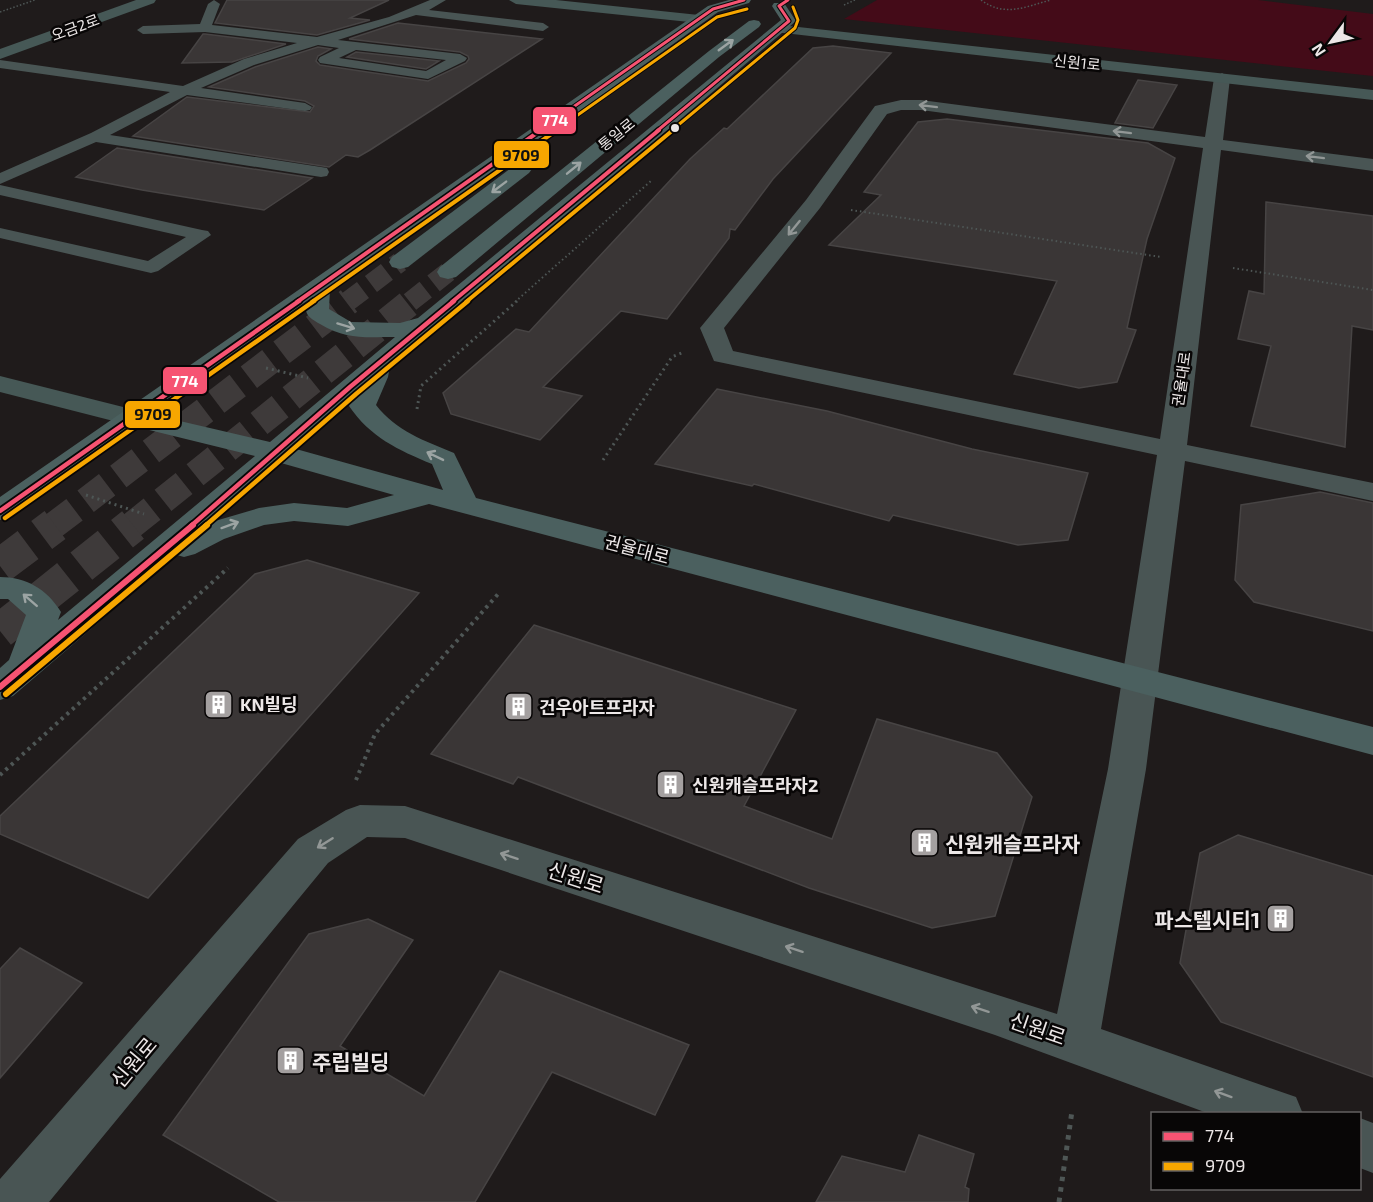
<svg xmlns="http://www.w3.org/2000/svg" width="1373" height="1202" font-family="'Exo 2','Noto Sans KR',sans-serif">
<rect width="100%" height="100%" fill="#1f1b1b"/>
<path fill="#440b18" d="M 877,0 L 1258,0 L 1373,14 L 1373,76 L 844,19 Z"/>
<g fill="#3a3636" stroke="#474444" stroke-width="1.5">
<path d="M 227,0 L 389,0 L 350,18 L 370,20 L 317,35 L 215,23 Z"/>
<path d="M 398,23 L 542,39 L 370,150 L 358,157 L 346,155 L 329,167 L 133,136 L 187,97 L 310,112 L 314,106 L 305,101 L 209,87 L 255,67 L 318,47 L 331,49 L 318,56 L 316,61 L 320,65 L 428,81 L 466,63 L 469,59 L 468,56 L 460,52 L 349,39 Z"/>
<path d="M 203,34 L 205,34 L 286,44 L 232,62 L 182,63 Z"/>
<path d="M 833,46 L 891,53 L 773,179 L 735,230 L 730,229 L 729,238 L 667,319 L 621,311 L 543,387 L 582,396 L 540,440 L 451,414 L 443,393 L 516,329 L 529,332 L 690,159 L 724,128 L 727,129 L 813,48 Z"/>
<path d="M 356,52 L 439,61 L 426,69 L 347,57 Z"/>
<path d="M 1138,80 L 1177,85 L 1153,128 L 1115,123 Z"/>
<path d="M 947,119 L 1148,143 L 1175,158 L 1147,239 L 1127,328 L 1136,330 L 1117,382 L 1079,388 L 1014,374 L 1057,281 L 829,245 L 881,195 L 864,192 L 918,122 Z"/>
<path d="M 117,148 L 312,178 L 264,210 L 142,190 L 76,177 Z"/>
<path d="M 1266,202 L 1373,216 L 1373,330 L 1352,326 L 1345,447 L 1251,426 L 1271,346 L 1238,339 L 1249,291 L 1264,294 Z"/>
<path d="M 717,389 L 827,411 L 972,449 L 1088,473 L 1068,540 L 1018,545 L 893,515 L 889,521 L 754,484 L 752,486 L 655,464 Z"/>
<path d="M 1320,492 L 1373,503 L 1373,631 L 1254,602 L 1235,580 L 1241,505 Z"/>
<path d="M 307,560 L 419,593 L 148,898 L 0,834 L 0,816 L 255,574 Z"/>
<path d="M 534,625 L 796,710 L 744,806 L 832,839 L 877,719 L 997,753 L 1032,797 L 995,916 L 932,928 L 809,888 L 518,777 L 513,784 L 431,754 Z"/>
<path d="M 1238,835 L 1373,876 L 1373,1077 L 1221,1022 L 1180,963 L 1200,853 Z"/>
<path d="M 368,919 L 413,940 L 340,1046 L 424,1096 L 500,971 L 689,1045 L 655,1115 L 552,1072 L 475,1202 L 279,1202 L 163,1135 L 309,934 Z"/>
<path d="M 20,948 L 82,983 L 0,1078 L 0,969 Z"/>
<path d="M 919,1135 L 974,1154 L 965,1187 L 969,1189 L 968,1202 L 816,1202 L 842,1156 L 905,1172 Z"/>
</g>
<g fill="none" stroke-linecap="round" stroke-linejoin="round">
<g stroke="#3e3a3a" stroke-width="20" stroke-dasharray="20 10" stroke-linecap="butt">
<path d="M 347,302 L 400,262"/>
<path d="M 410,302 L 448,272"/>
</g>
<g stroke="#3e3a3a" stroke-width="27" stroke-dasharray="27 14" stroke-linecap="butt">
<path d="M 53,526 L 349,301"/>
<path d="M 131,526 L 412,301"/>
</g>
<g stroke="#3e3a3a" stroke-width="35" stroke-dasharray="35 17" stroke-linecap="butt">
<path d="M 0,566 L 55,525"/>
<path d="M 0,631 L 133,525"/>
</g>
<g stroke="#4e5655" stroke-width="1.5" stroke-dasharray="1.5 2" stroke-linecap="butt">
<path d="M 981,0 C 1005,18 1027,6 1051,0"/>
<path d="M 844,5 L 855,0"/>
<path d="M 0,12 L 35,0"/>
</g>
<g stroke="#4e5655" stroke-width="2" stroke-dasharray="1.5 3" stroke-linecap="butt">
<path d="M 851,210 L 1161,257"/>
<path d="M 1233,268 L 1373,290"/>
<path d="M 515,302 L 651,181"/>
</g>
<g stroke="#4e5655" stroke-width="3" stroke-dasharray="2 4" stroke-linecap="butt">
<path d="M 266,368 L 308,378"/>
<path d="M 417,409 L 421,386 L 517,301"/>
<path d="M 603,460 L 672,357 L 684,352"/>
<path d="M 86,495 L 144,514"/>
</g>
<g stroke="#4e5655" stroke-width="4" stroke-dasharray="3 4.5" stroke-linecap="butt">
<path d="M 0,775 L 228,568"/>
<path d="M 356,780 L 375,734 L 499,593"/>
</g>
<path stroke="#4e5655" stroke-width="5" stroke-dasharray="4.5 6" stroke-linecap="butt" d="M 1059,1202 L 1072,1111"/>
<g fill="#495554" fill-rule="evenodd">
<path d="M 214,0 L 220,4 L 212,25 L 317,37 L 389,17 L 430,0 L 446,0 L 429,10 L 543,23 L 549,27 L 543,31 L 416,15 L 338,40 L 460,54 L 467,58 L 465,61 L 428,79 L 320,63 L 318,60 L 320,57 L 339,48 L 318,45 L 254,65 L 201,88 L 305,103 L 312,107 L 310,110 L 305,111 L 187,95 L 110,135 L 321,167 L 327,168 L 329,172 L 327,176 L 321,177 L 96,142 L 0,184 L 0,173 L 91,133 L 170,92 L 0,68 L 0,60 L 183,86 L 244,59 L 297,43 L 205,32 L 143,34 L 137,30 L 143,26 L 200,24 L 208,4 ZM 356,50 L 446,60 L 426,71 L 339,58 Z"/>
<path d="M 0,185 L 202,230 L 208,231 L 211,235 L 158,271 L 151,273 L 0,238 L 0,228 L 148,261 L 186,237 L 0,195 Z"/>
</g>
<g fill="#495554" fill-rule="evenodd">
<path d="M 1222,73 L 1230,78 L 1223,140 L 1373,159 L 1373,171 L 1221,150 L 1187,445 L 1373,483 L 1373,501 L 1185,461 L 1146,769 L 1101,1029 L 1296,1097 L 1303,1114 L 1210,1114 L 995,1035 L 405,838 L 367,837 L 328,863 L 49,1202 L 0,1202 L 0,1179 L 298,839 L 346,810 L 360,805 L 405,806 L 1057,1014 L 1108,769 L 1157,455 L 714,361 L 700,328 L 806,200 L 875,106 L 901,100 L 921,100 L 1205,137 L 1214,78 ZM 901,110 L 921,110 L 1203,148 L 1160,439 L 733,351 L 724,328 L 820,208 L 887,114 Z"/>
<path d="M 1360,1118 L 1373,1123 L 1373,1173 L 1360,1168 Z"/>
</g>
<g fill="#465856" fill-rule="evenodd">
<path d="M 136,0 L 156,0 L 154,3 L 0,59 L 0,49 Z"/>
<path d="M 509,0 L 556,0 L 699,15 L 706,19 L 699,23 L 516,4 Z"/>
<path d="M 780,25 L 1373,90 L 1373,100 L 775,32 L 773,29 Z"/>
<path d="M 0,376 L 143,412 L 147,418 L 143,424 L 133,426 L 0,392 Z"/>
</g>
<g fill="#4b605f" fill-rule="evenodd">
<path d="M 729,0 L 751,0 L 749,3 L 718,12 L 330,289 L 329,309 L 351,322 L 400,323 L 418,318 L 781,20 L 772,6 L 774,3 L 784,3 L 796,21 L 390,366 L 388,377 L 376,405 C 396,431 425,441 454,453 L 476,498 L 1373,727 L 1373,755 L 429,504 L 348,526 L 294,521 L 264,525 L 224,539 L 195,554 L 184,557 L 177,555 L 13,696 L 0,700 L 0,668 L 9,660 L 26,615 L 8,599 L 0,599 L 0,577 C 26,577 47,589 61,612 L 58,620 L 255,456 L 137,427 L 11,517 L 0,520 L 0,497 L 708,6 ZM 306,307 C 305,316 312,319 320,324 C 347,340 364,337 395,337 L 270,442 L 154,415 ZM 351,400 L 349,406 C 370,437 398,450 432,464 L 443,490 L 296,449 ZM 281,463 L 394,495 L 347,508 L 294,503 L 259,508 L 215,521 Z"/>
<path d="M 754,20 L 759,21 L 761,24 L 759,27 L 719,57 L 456,277 L 448,279 L 440,277 L 437,272 L 440,267 L 709,51 L 749,21 Z"/>
<path d="M 522,163 L 529,165 L 532,169 L 529,173 L 408,267 L 400,269 L 392,267 L 389,262 L 392,257 L 515,165 Z"/>
</g>
<defs>
<g id="bus-1-far3">
<path d="M 539,131 L 713,9 L 744,0"/>
<path d="M 657,131 L 789,21 L 779,6 L 788,0"/>
</g>
<g id="bus-1-far2">
<path d="M 297,302 L 541,130"/>
<path d="M 452,302 L 659,130"/>
</g>
<g id="bus-1-far1">
<path d="M 0,511 L 299,301"/>
<path d="M 191,526 L 350,387 L 454,301"/>
</g>
<path id="bus-1" d="M 0,687 L 193,525"/>
<g id="bus-2-far3">
<path d="M 555,131 L 717,17 L 747,9"/>
<path d="M 671,131 L 795,28 L 798,20 L 793,7"/>
</g>
<g id="bus-2-far2">
<path d="M 312,302 L 557,130"/>
<path d="M 466,302 L 673,130"/>
</g>
<g id="bus-2-far1">
<path d="M 5,518 L 314,301"/>
<path d="M 205,526 L 356,394 L 468,301"/>
</g>
<path id="bus-2" d="M 6,694 L 207,525"/>
</defs>
<use href="#bus-1-far3" stroke="#080606" stroke-width="5"/>
<use href="#bus-1-far2" stroke="#080606" stroke-width="7"/>
<use href="#bus-1-far1" stroke="#080606" stroke-width="8"/>
<use href="#bus-1" stroke="#080606" stroke-width="10"/>
<use href="#bus-2-far3" stroke="#080606" stroke-width="5"/>
<use href="#bus-2-far2" stroke="#080606" stroke-width="7"/>
<use href="#bus-2-far1" stroke="#080606" stroke-width="8"/>
<use href="#bus-2" stroke="#080606" stroke-width="10"/>
<use href="#bus-1-far3" stroke="#f65372" stroke-width="3"/>
<use href="#bus-1-far2" stroke="#f65372" stroke-width="4"/>
<use href="#bus-1-far1" stroke="#f65372" stroke-width="4.5"/>
<use href="#bus-1" stroke="#f65372" stroke-width="6"/>
<use href="#bus-2-far3" stroke="#f7a600" stroke-width="3"/>
<use href="#bus-2-far2" stroke="#f7a600" stroke-width="4"/>
<use href="#bus-2-far1" stroke="#f7a600" stroke-width="4.5"/>
<use href="#bus-2" stroke="#f7a600" stroke-width="6"/>
</g>
<defs><path id="oneway-shaft" d="M-6 0H5M1.5-3L5.5 0L1.5 3" fill="none" stroke-width="1.6" stroke-linecap="round" stroke-linejoin="round" transform="scale(1.5)"/></defs>
<g stroke="#9ca4a3">
<use href="#oneway-shaft" transform="translate(726 45) rotate(-36)"/>
<use href="#oneway-shaft" transform="translate(574 168) rotate(-39)"/>
<use href="#oneway-shaft" transform="translate(499 187) rotate(143)"/>
<use href="#oneway-shaft" transform="translate(346 326) rotate(17)"/>
<use href="#oneway-shaft" transform="translate(435 456) rotate(-154)"/>
<use href="#oneway-shaft" transform="translate(230 525) rotate(-20)"/>
<use href="#oneway-shaft" transform="translate(30 600) rotate(-139)"/>
</g>
<g stroke="#929796">
<use href="#oneway-shaft" transform="translate(928 106) rotate(-173)"/>
<use href="#oneway-shaft" transform="translate(1122 132) rotate(-173)"/>
<use href="#oneway-shaft" transform="translate(1315 157) rotate(-173)"/>
<use href="#oneway-shaft" transform="translate(794 228) rotate(129)"/>
<use href="#oneway-shaft" transform="translate(325 843) rotate(148)"/>
<use href="#oneway-shaft" transform="translate(509 856) rotate(-162)"/>
<use href="#oneway-shaft" transform="translate(794 949) rotate(-162)"/>
<use href="#oneway-shaft" transform="translate(980 1009) rotate(-162)"/>
<use href="#oneway-shaft" transform="translate(1223 1094) rotate(-160)"/>
</g>
<defs>
<symbol id="building-square" viewBox="-11 -11 22 22"><rect x="-9" y="-9" width="18" height="18" rx="4" fill="#a4a0a0" stroke="#080606"/><path d="M-4-6H4V6H1V3H-1V6H-4ZM-2.5-4.3h1.7v1.8h-1.7ZM.8-4.3h1.7v1.8H.8ZM-2.5-1h1.7V.8h-1.7ZM.8-1h1.7V.8H.8Z" fill="#fff"/></symbol>
</defs>
<g fill-rule="evenodd">
<use href="#building-square" x="202" y="688" width="33" height="33"/>
<use href="#building-square" x="502" y="690" width="33" height="33"/>
<use href="#building-square" x="654" y="768" width="33" height="33"/>
<use href="#building-square" x="908" y="826" width="33" height="33"/>
<use href="#building-square" x="1264" y="902" width="33" height="33"/>
<use href="#building-square" x="274" y="1044" width="33" height="33"/>
</g>
<circle fill="#ece7e7" stroke="#080606" stroke-width="2" cx="675" cy="128" r="5"/>
<g text-anchor="middle" dominant-baseline="central" stroke-width="5" stroke-linejoin="round" paint-order="stroke">
<g font-size="15" fill="#ece7e7" stroke="#080606">
<text transform="translate(75 27) rotate(-20)">오금2로</text>
<text transform="translate(1077 62) rotate(6)">신원1로</text>
<text transform="translate(616 134) rotate(-39)">통일로</text>
<text transform="translate(1181 379) rotate(-82)">권율대로</text>
</g>
<g font-size="18" fill="#ece7e7" stroke="#080606">
<text transform="translate(637 549) rotate(15)">권율대로</text>
</g>
<g font-size="18" font-weight="bold" fill="#ece7e7" stroke="#080606" text-anchor="start">
<text x="240" y="704">KN빌딩</text>
<text x="539" y="707">건우아트프라자</text>
<text x="692" y="785">신원캐슬프라자2</text>
</g>
<g font-size="21" font-weight="bold" fill="#ece7e7" stroke="#080606" text-anchor="start">
<text x="945" y="843">신원캐슬프라자</text>
<text x="1260" y="919" text-anchor="end">파스텔시티1</text>
<text x="312" y="1061">주립빌딩</text>
</g>
<g font-size="21" fill="#ece7e7" stroke="#080606">
<text transform="translate(576 877) rotate(18)">신원로</text>
<text transform="translate(1038 1028) rotate(19)">신원로</text>
<text transform="translate(133 1062) rotate(-50)">신원로</text>
</g>
</g>
<g stroke="#080606" stroke-width="2">
<rect x="532" y="106" width="45" height="29" rx="6" fill="#f65372"/>
<rect x="493" y="140" width="57" height="29" rx="6" fill="#f7a600"/>
<rect x="162" y="366" width="46" height="29" rx="6" fill="#f65372"/>
<rect x="124" y="400" width="57" height="29" rx="6" fill="#f7a600"/>
</g>
<g font-size="16" text-anchor="middle" font-weight="bold" fill="#fff">
<text x="555" y="126">774</text>
<text x="185" y="387">774</text>
</g>
<g font-size="16" text-anchor="middle" font-weight="bold" fill="#111">
<text x="521" y="161">9709</text>
<text x="153" y="420">9709</text>
</g>
<rect x="1151" y="1112" width="210" height="78" fill="#080606" stroke="#636060" stroke-width="1.5"/>
<rect x="1163" y="1132" width="30" height="9" fill="#f65372" stroke="#636060" stroke-width="1.5"/>
<text x="1205" y="1142" font-size="18" fill="#ece7e7">774</text>
<rect x="1163" y="1162" width="30" height="9" fill="#f7a600" stroke="#636060" stroke-width="1.5"/>
<text x="1205" y="1172" font-size="18" fill="#ece7e7">9709</text>
<g transform="translate(1331 42) rotate(237)" stroke="#080606" stroke-width="4.5" paint-order="stroke">
<path d="M0-4.5L10 22L0 15L-10 22Z" fill="#ece7e7"/>
<text y="-9" font-size="16" font-weight="bold" text-anchor="middle" fill="#ece7e7">N</text>
</g>
</svg>
